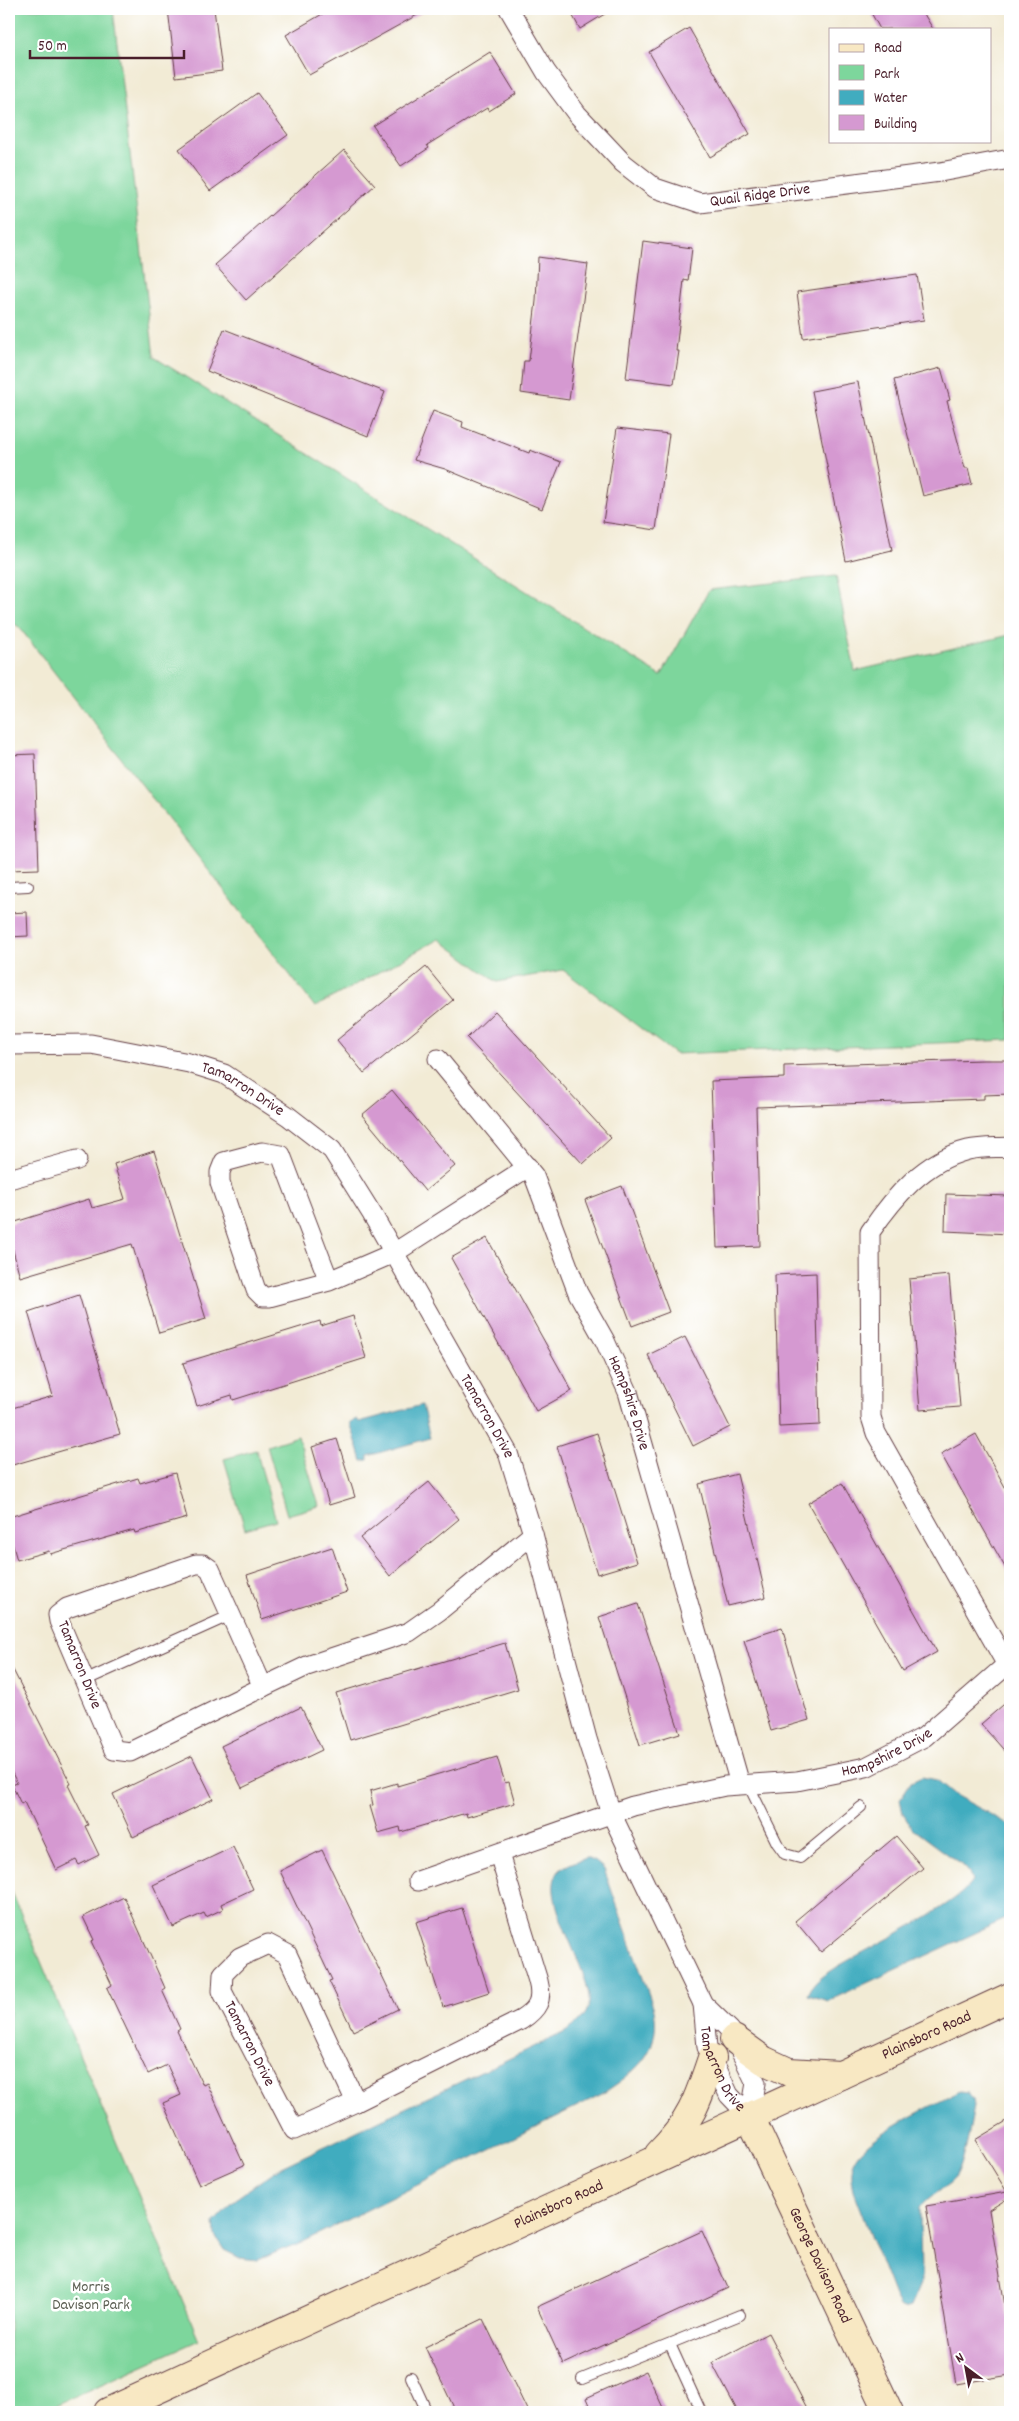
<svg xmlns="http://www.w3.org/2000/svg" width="1019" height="2421" font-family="Dekko,sans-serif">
<rect width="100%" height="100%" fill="#fff"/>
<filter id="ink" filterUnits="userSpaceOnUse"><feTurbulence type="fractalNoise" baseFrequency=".02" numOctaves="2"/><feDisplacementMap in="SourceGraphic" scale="10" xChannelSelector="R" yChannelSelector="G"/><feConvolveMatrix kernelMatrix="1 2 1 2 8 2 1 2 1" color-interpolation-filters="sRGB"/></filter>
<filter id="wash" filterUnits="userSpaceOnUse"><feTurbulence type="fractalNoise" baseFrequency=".0096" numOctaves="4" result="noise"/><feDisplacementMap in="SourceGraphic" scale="20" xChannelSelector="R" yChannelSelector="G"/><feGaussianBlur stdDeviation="1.12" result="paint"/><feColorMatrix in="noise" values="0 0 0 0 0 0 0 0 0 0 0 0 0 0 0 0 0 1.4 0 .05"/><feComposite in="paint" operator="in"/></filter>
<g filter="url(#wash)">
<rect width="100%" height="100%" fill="#f2ebd5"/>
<g fill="#7dd69c" stroke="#647a64">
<path d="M 9,9 L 113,9 L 154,357 L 661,676 L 709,590 L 836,576 L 855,671 L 1010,635 L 1010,1040 L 675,1054 L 563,970 L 497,982 L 439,939 L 315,1007 L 19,627 L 9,620 Z"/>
<path d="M 298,1436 L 319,1506 L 287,1515 L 267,1446 Z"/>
<path d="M 256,1450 L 276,1520 L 245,1529 L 224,1459 Z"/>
<path d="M 9,1885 L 199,2340 L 40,2412 L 9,2412 Z"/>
</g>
<g fill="#41acbf" stroke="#466675">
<path d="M 422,1405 L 430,1438 L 368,1456 L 368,1460 L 362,1461 L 350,1422 L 357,1419 L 359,1422 Z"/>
<path d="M 922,1777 L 937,1780 L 955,1795 L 1010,1825 L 1010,1917 L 828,2001 L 808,1995 C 813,1981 825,1975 837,1967 C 866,1949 959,1905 972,1881 L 968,1871 L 962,1865 L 912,1828 L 903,1814 L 900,1799 L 911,1782 Z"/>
<path d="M 587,1858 L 596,1862 L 604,1869 L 654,2009 C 662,2053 635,2072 602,2094 L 300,2243 L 257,2260 L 240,2258 L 224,2250 L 215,2236 L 214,2222 L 238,2197 L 279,2168 L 565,2032 C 575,2026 588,2016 589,2003 C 592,1971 537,1896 559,1871 C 566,1864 577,1861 587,1858 Z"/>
<path d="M 960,2091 L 968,2092 L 973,2099 L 974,2107 C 971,2122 963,2169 955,2178 C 944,2190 929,2194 920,2208 L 921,2283 L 911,2306 L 904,2308 L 899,2306 L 894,2297 L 853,2191 C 851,2181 849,2170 854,2161 C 866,2135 933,2106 960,2091 Z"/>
</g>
<g id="blocks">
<g fill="#d599d1">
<path d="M 168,9 L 214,9 L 222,71 L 176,77 Z"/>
<path d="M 331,9 L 428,9 L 309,75 L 286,35 Z"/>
<path d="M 569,9 L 613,9 L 580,29 Z"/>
<path d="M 869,9 L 921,9 L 933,29 L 880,29 Z"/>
<path d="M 689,28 L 750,134 L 710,157 L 649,52 Z"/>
<path d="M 490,52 L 516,94 L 489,111 L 487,108 L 427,145 L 429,148 L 401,166 L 373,126 Z"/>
<path d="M 257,93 L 288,135 L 210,191 L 179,149 Z"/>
<path d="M 344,150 L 375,185 L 246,300 L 215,265 Z"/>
<path d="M 643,241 L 692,248 L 688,281 L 684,280 L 676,351 L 679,351 L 674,384 L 626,378 Z"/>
<path d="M 538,257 L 588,264 L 569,400 L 521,393 L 524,361 L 529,361 L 536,301 Z"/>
<path d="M 917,275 L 924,320 L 803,338 L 797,292 Z"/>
<path d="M 224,329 L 385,392 L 368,436 L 207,371 Z"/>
<path d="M 941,368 L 950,400 L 947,401 L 965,468 L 968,468 L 972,484 L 923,496 L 894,380 Z"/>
<path d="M 858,382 L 892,550 L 846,561 L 812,391 Z"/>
<path d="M 433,411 L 463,422 L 462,427 L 529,453 L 530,450 L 561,462 L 542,509 L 445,469 L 414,460 Z"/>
<path d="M 617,428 L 669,434 L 656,530 L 603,522 Z"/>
<path d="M 35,754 L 39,869 L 9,870 L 9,755 Z"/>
<path d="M 27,912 L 28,936 L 9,937 L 9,913 Z"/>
<path d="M 426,967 L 453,1000 L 364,1073 L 337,1040 Z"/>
<path d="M 495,1011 L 611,1138 L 583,1164 L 467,1038 Z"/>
<path d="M 983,1060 L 1010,1060 L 1010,1094 L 984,1095 L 984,1099 L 756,1107 L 760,1246 L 717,1248 L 711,1081 L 784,1078 L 784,1066 Z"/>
<path d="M 392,1090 L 455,1166 L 425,1191 L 362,1115 Z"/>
<path d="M 154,1151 L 206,1319 L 159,1333 L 132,1244 L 20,1277 L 9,1235 L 9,1224 L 89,1199 L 92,1208 L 125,1199 L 114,1164 Z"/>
<path d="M 622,1186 L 669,1312 L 632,1326 L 585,1200 Z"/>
<path d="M 946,1194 L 1010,1196 L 1010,1234 L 945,1231 Z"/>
<path d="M 487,1238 L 572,1391 L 536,1411 L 451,1258 Z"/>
<path d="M 816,1273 L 820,1425 L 779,1427 L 775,1275 Z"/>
<path d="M 949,1275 L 960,1407 L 920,1410 L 909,1279 Z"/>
<path d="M 79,1295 L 120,1434 L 9,1466 L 9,1409 L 53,1396 L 28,1312 Z"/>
<path d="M 353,1316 L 366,1358 L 233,1400 L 232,1395 L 197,1406 L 183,1363 L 320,1321 L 321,1326 Z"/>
<path d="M 685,1337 L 730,1427 L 693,1446 L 648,1355 Z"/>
<path d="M 597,1433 L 637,1562 L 597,1574 L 557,1446 Z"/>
<path d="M 976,1434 L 1010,1496 L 1010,1576 L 941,1454 Z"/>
<path d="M 337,1439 L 355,1497 L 329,1505 L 312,1447 Z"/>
<path d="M 175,1473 L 187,1518 L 135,1533 L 134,1530 L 50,1554 L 49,1551 L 17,1560 L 9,1532 L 9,1517 L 138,1478 L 140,1483 Z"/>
<path d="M 737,1474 L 766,1597 L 728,1606 L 699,1484 Z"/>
<path d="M 429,1482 L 459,1519 L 390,1576 L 360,1538 Z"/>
<path d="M 842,1483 L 937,1652 L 903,1671 L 808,1503 Z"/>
<path d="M 332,1547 L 347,1592 L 262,1620 L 247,1575 Z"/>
<path d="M 638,1604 L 680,1733 L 640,1745 L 599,1617 Z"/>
<path d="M 782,1628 L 809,1720 L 771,1731 L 744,1640 Z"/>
<path d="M 505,1643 L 518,1689 L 350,1740 L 336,1693 Z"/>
<path d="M 9,1662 L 71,1784 L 68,1785 L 88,1825 L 85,1826 L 99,1855 L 79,1865 L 76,1860 L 56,1870 L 24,1802 L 21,1804 L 12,1785 L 17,1783 L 9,1767 Z"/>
<path d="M 1010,1699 L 1010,1757 L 981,1724 Z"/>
<path d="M 301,1707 L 322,1750 L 242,1788 L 221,1746 Z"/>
<path d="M 192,1756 L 213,1799 L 133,1837 L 113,1794 Z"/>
<path d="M 497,1757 L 505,1783 L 509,1782 L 515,1803 L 467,1817 L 466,1813 L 401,1832 L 400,1827 L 378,1833 L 370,1806 L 373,1805 L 370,1791 L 397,1783 L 397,1786 Z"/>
<path d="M 896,1836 L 923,1868 L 821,1952 L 795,1921 Z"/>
<path d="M 233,1847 L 253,1889 L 221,1904 L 223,1909 L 206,1917 L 204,1913 L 173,1927 L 153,1885 Z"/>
<path d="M 322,1850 L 398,2009 L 353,2031 L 329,1981 L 332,1980 L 280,1871 Z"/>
<path d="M 124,1897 L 165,1988 L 162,1990 L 180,2029 L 177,2031 L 203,2085 L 207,2083 L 244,2165 L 199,2185 L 163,2103 L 181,2095 L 167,2065 L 148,2074 L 107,1988 L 112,1985 L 91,1941 L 94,1940 L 83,1917 Z"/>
<path d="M 462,1908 L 489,1992 L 443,2007 L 416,1922 Z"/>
<path d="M 1010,2119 L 1010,2197 L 989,2210 L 1010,2336 L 1010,2375 L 956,2384 L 926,2206 L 1007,2192 L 975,2140 Z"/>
<path d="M 702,2231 L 728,2288 L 563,2364 L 537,2307 Z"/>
<path d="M 483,2319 L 528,2412 L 456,2412 L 425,2347 Z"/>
<path d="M 768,2333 L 809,2412 L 738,2412 L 712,2363 Z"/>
<path d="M 646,2371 L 665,2412 L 592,2412 L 586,2398 Z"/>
</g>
</g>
</g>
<g filter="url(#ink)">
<use href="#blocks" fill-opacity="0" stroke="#633e44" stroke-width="1"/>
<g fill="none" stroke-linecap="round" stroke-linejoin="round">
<defs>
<g id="lane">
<path d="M 9,887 L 28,886"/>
<path d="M 84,1681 L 231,1615"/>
<path d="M 748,1784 L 777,1843 L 785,1854 L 800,1858 L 861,1807"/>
<path d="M 670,2344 L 701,2412"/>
<path d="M 411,2377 L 427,2412"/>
<path d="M 582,2379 L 740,2315"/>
</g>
<g id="street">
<path id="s1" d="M 509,9 L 546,72 L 577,114 L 623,163 L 655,188 L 700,203 L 940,172 L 1010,159"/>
<path id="s2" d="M 9,1045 L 91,1044 L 189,1063 L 224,1074 L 288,1116 L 332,1150 L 372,1214 L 508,1453 L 533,1534 L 587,1739 L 611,1813 L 703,2004 L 730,2030 L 756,2083 L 750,2117"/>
<path id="s3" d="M 438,1059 L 534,1176 L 578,1293 L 605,1341 L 628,1392 L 740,1784"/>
<path d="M 9,1179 L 77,1160"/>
<path d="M 329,1281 L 281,1155 L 262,1152 L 224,1162 L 220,1172 L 220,1183 L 256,1290 L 263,1297 L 269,1297 L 329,1281 L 394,1253 L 528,1167"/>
<path d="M 196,1564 L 203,1564 L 210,1569 L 263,1687 L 130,1752 L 114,1750 L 59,1621 L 58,1615 L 67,1608 Z"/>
<path d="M 1007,1665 L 876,1433 L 871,1417 L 870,1232 C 894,1197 924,1161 968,1150 C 981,1147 997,1148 1010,1147"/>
<path d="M 263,1687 L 307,1666 L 409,1632 L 439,1611 L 533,1534"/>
<path id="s4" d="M 418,1881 L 633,1806 L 725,1786 L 797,1781 L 866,1767 L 924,1737 L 1010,1662"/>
<path d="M 268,1944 L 287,1954 L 356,2102 L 294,2130 L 222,1991 L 223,1974 L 240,1957 Z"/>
<path id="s5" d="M 703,2004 L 707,2047 L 729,2095 L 750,2117"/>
<path d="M 356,2102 L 521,2020 C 538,2009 543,2000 538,1981 L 499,1854"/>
</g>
<g id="secondary">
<path d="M 734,2039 L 763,2060 L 789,2072 L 840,2075"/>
<path id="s6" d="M 750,2117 L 889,2412"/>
<path d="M 659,2154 C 691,2122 698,2100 712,2058"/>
<path id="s7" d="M 108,2412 L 1010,1997"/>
</g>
</defs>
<use href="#lane" stroke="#633e44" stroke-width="12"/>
<use href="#street" stroke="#633e44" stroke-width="21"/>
<use href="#secondary" stroke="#633e44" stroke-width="30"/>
<use href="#lane" stroke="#fff" stroke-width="10"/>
<use href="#street" stroke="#fff" stroke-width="19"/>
<use href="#secondary" stroke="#f8e8c3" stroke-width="28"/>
</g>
</g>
<g text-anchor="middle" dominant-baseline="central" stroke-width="5" stroke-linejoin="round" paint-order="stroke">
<g font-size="16" fill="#4a1f2b" stroke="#fff">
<text stroke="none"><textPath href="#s1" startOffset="341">Quail Ridge Drive</textPath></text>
<text stroke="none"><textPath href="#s2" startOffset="242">Tamarron Drive</textPath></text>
<text stroke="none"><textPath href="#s3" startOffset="398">Hampshire Drive</textPath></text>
<text stroke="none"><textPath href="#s2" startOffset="659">Tamarron Drive</textPath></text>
<text transform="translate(79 1665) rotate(68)">Tamarron Drive</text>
<text stroke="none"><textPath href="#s4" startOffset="489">Hampshire Drive</textPath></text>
<text stroke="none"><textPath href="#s7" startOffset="901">Plainsboro Road</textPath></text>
<text transform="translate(249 2044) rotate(63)">Tamarron Drive</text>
<text stroke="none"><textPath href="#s5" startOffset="69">Tamarron Drive</textPath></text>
<text stroke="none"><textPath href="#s7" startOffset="496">Plainsboro Road</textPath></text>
<text stroke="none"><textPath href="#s6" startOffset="164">George Davison Road</textPath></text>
</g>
<g font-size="16" fill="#5c5f53" stroke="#fff">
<text x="91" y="2287">Morris<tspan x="91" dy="18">Davison Park</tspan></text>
</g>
</g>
<rect width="1019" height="2421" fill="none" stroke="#fff" stroke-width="30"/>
<rect x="829" y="28" width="162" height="115" fill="#ffffff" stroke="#b7a5aa"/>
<rect x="839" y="44" width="25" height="8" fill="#f8e8c3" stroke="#b7a5aa"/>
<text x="874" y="52" font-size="15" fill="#4a1f2b">Road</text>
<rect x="839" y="65" width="25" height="15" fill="#7dd69c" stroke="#b7a5aa"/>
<text x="874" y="78" font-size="15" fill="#4a1f2b">Park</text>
<rect x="839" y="90" width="25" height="15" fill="#41acbf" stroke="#b7a5aa"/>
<text x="874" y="102" font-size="15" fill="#4a1f2b">Water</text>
<rect x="839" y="115" width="25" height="15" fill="#d599d1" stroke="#b7a5aa"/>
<text x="874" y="128" font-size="15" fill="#4a1f2b">Building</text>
<g transform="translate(966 2368) rotate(328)" stroke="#ffffff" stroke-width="4" paint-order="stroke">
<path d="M0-4L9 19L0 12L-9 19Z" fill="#4a1f2b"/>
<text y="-8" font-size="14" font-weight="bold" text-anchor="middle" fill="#4a1f2b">N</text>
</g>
<path d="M30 50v8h154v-8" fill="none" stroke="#4a1f2b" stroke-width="2.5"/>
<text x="38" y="50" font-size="15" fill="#4a1f2b" stroke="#ffffff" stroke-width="4" paint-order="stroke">50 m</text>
</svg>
